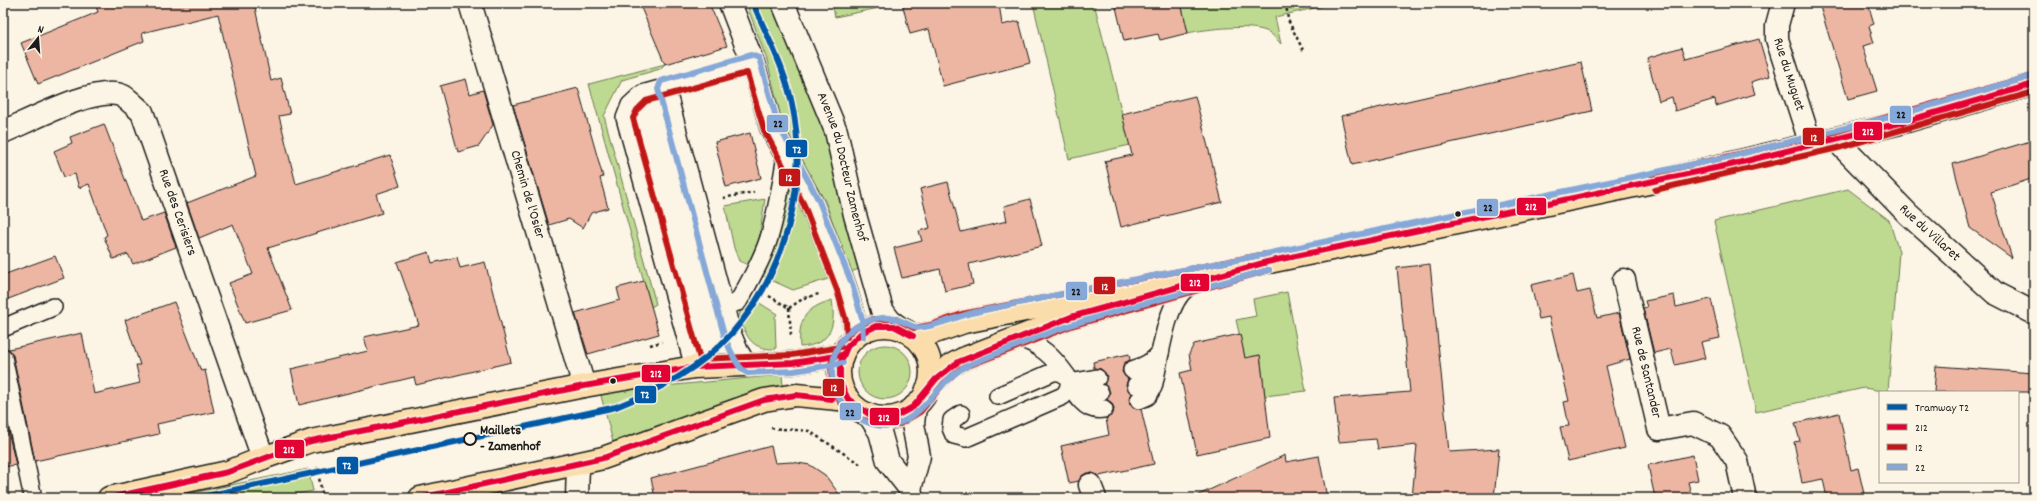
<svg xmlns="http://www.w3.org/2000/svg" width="2037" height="501" font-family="Dekko,sans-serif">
<rect width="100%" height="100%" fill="#fcf5e5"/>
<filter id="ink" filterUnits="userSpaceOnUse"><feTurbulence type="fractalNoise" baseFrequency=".025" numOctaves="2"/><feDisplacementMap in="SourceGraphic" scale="8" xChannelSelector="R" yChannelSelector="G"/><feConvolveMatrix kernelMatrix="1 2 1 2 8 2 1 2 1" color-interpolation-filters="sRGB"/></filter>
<g filter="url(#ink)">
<g fill="#bed990" stroke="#6d7a56">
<path d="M 746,3 L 774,3 L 823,118 L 859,269 L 851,272 L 825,201 L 790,142 L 783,126 L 767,60 Z"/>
<path d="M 832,3 L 903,3 L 835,17 Z"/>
<path d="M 1033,3 L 1094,3 L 1130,145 L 1069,159 Z"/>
<path d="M 1181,3 L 1337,3 L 1275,17 L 1281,44 C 1278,41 1274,36 1270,33 C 1255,23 1205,29 1188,33 Z"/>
<path d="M 665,64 L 660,69 L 622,80 L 604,116 L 656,304 L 651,307 L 589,84 Z"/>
<path d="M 788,182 L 813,232 L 828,279 L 793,290 L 762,276 Z"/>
<path d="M 1848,189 L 1889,220 L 1899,252 L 1888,392 L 1864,388 L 1756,412 L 1714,221 Z"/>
<path d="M 765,199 L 759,239 L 748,265 L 739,261 L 734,248 L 725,206 Z"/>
<path d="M 1287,292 L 1306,391 L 1265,396 L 1260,355 L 1245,358 L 1236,320 L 1256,316 L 1253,299 Z"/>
<path d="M 750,297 L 777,314 L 775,317 L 776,349 C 750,350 746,336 739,314 Z"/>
<path d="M 832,300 C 836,326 831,345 800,347 C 798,319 805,308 832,300 Z"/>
<circle cx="885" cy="372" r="27"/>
<path d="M 782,375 L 783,386 L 613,442 L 600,392 Z"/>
<path d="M 308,469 L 313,491 L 277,498 L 168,498 Z"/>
</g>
<g fill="#edb6a2" stroke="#1c1c1c">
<path d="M 95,3 L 254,3 L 271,81 L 281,78 L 290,114 L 279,116 L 296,184 L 390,155 L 400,186 L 376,194 L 382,213 L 268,248 L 292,310 L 245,323 L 229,283 L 253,274 L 233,224 L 199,238 L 187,203 L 256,176 L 218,14 L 142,33 L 144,41 L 38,84 L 21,43 L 98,12 Z"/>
<path d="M 639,3 L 709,3 L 727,46 L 665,64 Z"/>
<path d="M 902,3 L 999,3 L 1002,25 L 1019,21 L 1030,63 L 943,86 L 929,29 L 910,34 Z"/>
<path d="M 1115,3 L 1181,3 L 1188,33 L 1160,40 L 1158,34 L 1124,41 Z"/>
<path d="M 1819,3 L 1868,3 L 1874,24 L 1869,26 L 1874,43 L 1863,46 L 1877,91 L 1848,99 Z"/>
<path d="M 1759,39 L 1770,76 L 1751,82 L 1755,94 L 1716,106 L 1715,99 L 1675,111 L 1672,97 L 1659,101 L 1647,58 L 1682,47 L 1686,59 Z"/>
<path d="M 1581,62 L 1592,111 L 1352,165 L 1341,116 Z"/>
<path d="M 466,79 L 470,94 L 483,90 L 493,125 L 479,146 L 458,152 L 440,86 Z"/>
<path d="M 578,88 L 603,177 L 600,178 L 608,208 L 591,213 L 583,228 L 569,219 L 549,225 L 513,105 Z"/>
<path d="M 1195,96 L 1222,202 L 1121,227 L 1105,161 L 1132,155 L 1122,114 Z"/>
<path d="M 104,124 L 141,221 L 164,213 L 176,247 L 133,264 L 128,254 L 113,259 L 104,237 L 107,235 L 89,184 L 79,188 L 75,174 L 64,177 L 54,151 L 72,143 L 70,137 Z"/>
<path d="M 750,133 L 761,178 L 726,187 L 715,142 Z"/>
<path d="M 2034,140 L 2034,178 L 1991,192 L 2012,258 L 1970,228 L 1953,164 Z"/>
<path d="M 948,182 L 961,232 L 1007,221 L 1004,206 L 1030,199 L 1042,246 L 969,264 L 973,284 L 962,287 L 945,291 L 940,269 L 902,278 L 894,248 L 922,241 L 919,231 L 930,228 L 920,189 Z"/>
<path d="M 429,252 L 432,263 L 457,257 L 460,268 L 485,262 L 511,362 L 416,385 L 414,377 L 299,405 L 291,369 L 368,351 L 364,337 L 419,325 L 397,262 Z"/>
<path d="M 55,256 L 64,278 L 3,301 L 3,275 Z"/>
<path d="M 1430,264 L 1449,452 L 1499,449 L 1494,498 L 1412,498 L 1417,445 L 1378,449 L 1376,439 L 1339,442 L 1334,398 L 1410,392 L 1397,268 Z"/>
<path d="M 1573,275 L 1577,293 L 1590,290 L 1597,318 L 1619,313 L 1630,359 L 1606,366 L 1625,448 L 1568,461 L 1560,427 L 1569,426 L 1564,402 L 1569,401 L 1549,317 L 1539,319 L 1531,285 Z"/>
<path d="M 644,281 L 659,334 L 588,354 L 575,313 L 620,300 L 617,288 Z"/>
<path d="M 1674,295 L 1676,307 L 1711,299 L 1720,338 L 1701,342 L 1705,358 L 1675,365 L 1671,349 L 1654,353 L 1643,308 L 1647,307 L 1645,301 Z"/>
<path d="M 174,302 L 201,371 L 205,370 L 214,412 L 157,424 L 159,434 L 35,461 L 13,355 L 9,349 L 82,333 L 94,394 L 140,383 L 136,365 L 140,365 L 125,320 Z"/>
<path d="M 1240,334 L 1245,358 L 1260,355 L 1270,438 L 1197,454 L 1180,373 L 1192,370 L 1189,354 L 1194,344 Z"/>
<path d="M 1129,354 L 1130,360 L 1124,363 L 1122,372 L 1128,379 L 1126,385 L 1131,394 L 1129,399 L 1130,404 L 1133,408 L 1141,409 L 1154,464 L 1099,476 L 1092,473 L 1086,473 L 1079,481 L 1069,483 L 1061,446 L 1109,435 L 1106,419 L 1113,414 L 1114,409 L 1112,403 L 1107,400 L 1110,392 L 1104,384 L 1107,376 L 1101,369 L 1094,368 L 1093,362 Z"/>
<path d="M 1936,366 L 2034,373 L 2034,392 L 1934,392 Z"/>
<path d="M 1839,413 L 1851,470 L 1858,468 L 1865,498 L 1827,498 L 1823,479 L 1802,483 L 1794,442 L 1800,441 L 1795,423 Z"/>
<path d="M 8,431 L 16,465 L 3,467 L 3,432 Z"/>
<path d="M 771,446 L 775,463 L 792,462 L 810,465 L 825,475 L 842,498 L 655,498 L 651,478 Z"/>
<path d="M 1285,455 L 1286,462 L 1319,456 L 1327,498 L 1192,498 Z"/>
<path d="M 1693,455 L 1698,480 L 1688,482 L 1692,498 L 1655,498 L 1648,465 Z"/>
</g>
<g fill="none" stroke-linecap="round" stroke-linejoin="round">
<defs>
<g id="lane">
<path d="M 666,87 L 732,333 L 739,350 L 748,365"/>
<path d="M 725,306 L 738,302 C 749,283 761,262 768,241 C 777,213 781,184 786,156"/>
<path d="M 3,328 L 53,307"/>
<path d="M 1017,338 C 1040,343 1054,358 1067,376"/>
<path d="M 3,357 L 33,498"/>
<path d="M 694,367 L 625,118 L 630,105 L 642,94 L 753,63"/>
<path d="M 1132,370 C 1143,367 1153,362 1160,353"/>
<path d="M 1069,380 C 1075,394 1085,413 1104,409"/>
<path d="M 1069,380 L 1075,382 L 1097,378"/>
<path d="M 1136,385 L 1148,378 L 1156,365"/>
<path d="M 1073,386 L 1088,395 L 1100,393"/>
<path d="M 1139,400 L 1148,396 L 1153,387 C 1160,360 1165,304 1187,288 C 1192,285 1198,283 1204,280"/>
<path d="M 961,414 L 952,420 L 951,428 L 954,435 L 966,438 L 1063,396 C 1075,385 1068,370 1053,372 L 998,396"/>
</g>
<g id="street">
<path id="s1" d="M 470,3 L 584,386"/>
<path id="s2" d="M 1783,3 L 1777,25 L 1777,39 L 1811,145"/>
<path id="s3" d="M 3,132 C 29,121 97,84 123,96 C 129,100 136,107 142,112 L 263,458"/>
<path id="s4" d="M 1836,140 L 1908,214 L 1995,293 L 2034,313"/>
<path id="s5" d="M 1624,280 L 1659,429 L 1693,423 L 1720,436 L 1737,461 L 1745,498"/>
<path d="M 1090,485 L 1095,498"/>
<path d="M 577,498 L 578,464"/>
</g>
<g id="secondary">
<path d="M 730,3 L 753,63 L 771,127 L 811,202 L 845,287 L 854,320 L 855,337"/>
<path id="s6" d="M 783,3 L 836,131 L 855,215 L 882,310 L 890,321 L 900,328"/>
<path d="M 869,415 L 880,432 L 888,461 L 910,489 L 912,498"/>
<path d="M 910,489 L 919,456 L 913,424 L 915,406"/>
</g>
<g id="primary">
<circle cx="885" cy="372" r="46"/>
<path d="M 913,336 L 932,333 L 964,322 L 1274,261 L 1653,182 L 1900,123 L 2034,84"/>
<path d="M 927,389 L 950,366 L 963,359 L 1071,317 L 1108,307"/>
<path d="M 109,498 L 228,472 L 263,458 L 311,441 L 584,386 L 694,367 L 793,363 L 842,355"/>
<path d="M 420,498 L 603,458 L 764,400 L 796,395 L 849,400"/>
</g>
</defs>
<use href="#lane" stroke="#1c1c1c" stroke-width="20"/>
<use href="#street" stroke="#1c1c1c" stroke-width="25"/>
<use href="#secondary" stroke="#1c1c1c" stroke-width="25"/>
<use href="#primary" stroke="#1c1c1c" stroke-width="25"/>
<g stroke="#1c1c1c" stroke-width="2.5" stroke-dasharray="3 3" stroke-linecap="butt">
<path d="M 1286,3 L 1288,20 L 1304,52"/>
<path d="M 723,198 L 754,192"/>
<path d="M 769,296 L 789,308"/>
<path d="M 789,308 L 791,335"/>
<path d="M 789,308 L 804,298 L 819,294"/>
<path d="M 650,345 L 662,342"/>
<path d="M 771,428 L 809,431 L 860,464"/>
<path d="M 317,467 L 323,498"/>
</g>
<use href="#lane" stroke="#fcf5e5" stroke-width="17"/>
<use href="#street" stroke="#fcf5e5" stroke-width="22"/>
<use href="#secondary" stroke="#fcf5e5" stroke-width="22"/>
<use href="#primary" stroke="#faddab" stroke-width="22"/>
<defs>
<g id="bus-1">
<path d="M 913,336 L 894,326 L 876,326 L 860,334 L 847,347 L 840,364 L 840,382 L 848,399 L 869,414 L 882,417 L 896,416 L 913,407 L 936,379 L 958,362 L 1071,317 L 1267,262 L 1730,165 L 1900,123 L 2034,84"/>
<path d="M 109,498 L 228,472 L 311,441 L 584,386 L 694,367 L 793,363 L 842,355"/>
<path d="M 420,498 L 603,458 L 764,400 L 796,395 L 832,399"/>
</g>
<g id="bus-2">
<path d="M 1651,174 L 1834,132 L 2032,76"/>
<path d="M 1655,190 L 1838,148 L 2034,92"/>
<path d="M 1265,254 L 962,314 L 930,325 L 914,328 L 896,319 L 873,319 L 856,327 L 840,342 L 831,364 L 832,383 L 840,402 L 858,418 L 880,425 L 900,424 L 920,412 L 944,383 L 960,369 L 1074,325 L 1269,270"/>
<path d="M 841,347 L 792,355 L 700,359 L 633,118 L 637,110 L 646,101 L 747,73 L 764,130 L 804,205 L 837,290 L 846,321 L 847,337"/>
</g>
<g id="bus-3">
<path d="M 1266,254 C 1169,273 1072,291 976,312 C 958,316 942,324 924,327 C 914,329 910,324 901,321 C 888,315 871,318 859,325 C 833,340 825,372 839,398 C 849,416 872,429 893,425 C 927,417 937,379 969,365 C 1003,351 1039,336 1074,324 C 1138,304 1204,288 1269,270"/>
<path d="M 1266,254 L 1728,157 L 1898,115 L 2032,76"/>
<path d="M 843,363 L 794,371 L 748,373 C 737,370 728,345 724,335 L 658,89 L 661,81 L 751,55 L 759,58 L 778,124 L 818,199 L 852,284 L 862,319 L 863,337"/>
</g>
</defs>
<use href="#bus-1" stroke="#fcf5e5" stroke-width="9"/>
<use href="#bus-2" stroke="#fcf5e5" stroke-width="9"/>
<use href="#bus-3" stroke="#fcf5e5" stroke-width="9"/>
<use href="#bus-1" stroke="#e40134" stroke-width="6"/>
<use href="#bus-2" stroke="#c11718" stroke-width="6"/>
<use href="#bus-3" stroke="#86a8d8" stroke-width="6"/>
<defs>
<path id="tram-1" d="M 197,498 L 616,407 C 659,390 701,368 732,333 C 786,272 809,184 792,104 C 785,69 767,36 753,3"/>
</defs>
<use href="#tram-1" stroke="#fcf5e5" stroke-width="9"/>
<use href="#tram-1" stroke="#0059a6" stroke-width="6"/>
</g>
</g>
<g fill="#1c1c1c" stroke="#fcf5e5" stroke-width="1.5">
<circle cx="1458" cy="214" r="3.5"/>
<circle cx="613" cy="381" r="3.5"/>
</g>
<circle fill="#fcf5e5" stroke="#1c1c1c" stroke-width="2" cx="470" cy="439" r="6"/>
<g text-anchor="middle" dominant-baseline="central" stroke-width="3.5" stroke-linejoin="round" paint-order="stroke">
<g font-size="14" fill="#1c1c1c" stroke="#fcf5e5">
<text stroke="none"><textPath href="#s2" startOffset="74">Rue du Muguet</textPath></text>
<text stroke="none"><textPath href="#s6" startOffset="175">Avenue du Docteur Zamenhof</textPath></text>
<text stroke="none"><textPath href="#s1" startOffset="200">Chemin de l'Osier</textPath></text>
<text stroke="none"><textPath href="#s3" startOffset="259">Rue des Cerisiers</textPath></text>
<text stroke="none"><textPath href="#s4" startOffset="132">Rue du Villaret</textPath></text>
<text stroke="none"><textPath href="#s5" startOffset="95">Rue de Santander</textPath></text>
</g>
<g font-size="14" font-weight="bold" fill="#1c1c1c" stroke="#fcf5e5" text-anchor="start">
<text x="480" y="431">Maillets<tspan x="480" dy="16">- Zamenhof</tspan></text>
</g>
</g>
<g stroke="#fcf5e5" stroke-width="1.5">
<rect x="1889" y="105" width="23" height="19" rx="4" fill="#86a8d8"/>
<rect x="766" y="114" width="23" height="19" rx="4" fill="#86a8d8"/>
<rect x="1853" y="121" width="30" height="20" rx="4" fill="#e40134"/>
<rect x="1802" y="127" width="23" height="19" rx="4" fill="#c11718"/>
<rect x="785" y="139" width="23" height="19" rx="4" fill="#0059a6"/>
<rect x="778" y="168" width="23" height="19" rx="4" fill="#c11718"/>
<rect x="1516" y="197" width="31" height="19" rx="4" fill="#e40134"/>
<rect x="1476" y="198" width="23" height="19" rx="4" fill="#86a8d8"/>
<rect x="1180" y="273" width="30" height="19" rx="4" fill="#e40134"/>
<rect x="1093" y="276" width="23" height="19" rx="4" fill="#c11718"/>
<rect x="1065" y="281" width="23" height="20" rx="4" fill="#86a8d8"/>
<rect x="641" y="364" width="30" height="19" rx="4" fill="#e40134"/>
<rect x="822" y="378" width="23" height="19" rx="4" fill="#c11718"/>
<rect x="634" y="385" width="23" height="19" rx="4" fill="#0059a6"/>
<rect x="839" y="402" width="23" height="19" rx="4" fill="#86a8d8"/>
<rect x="869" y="407" width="31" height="19" rx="4" fill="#e40134"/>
<rect x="274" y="439" width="31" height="20" rx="4" fill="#e40134"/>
<rect x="336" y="456" width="23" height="19" rx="4" fill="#0059a6"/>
</g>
<g font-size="11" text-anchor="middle" font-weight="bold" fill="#fff">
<text x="1868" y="135">212</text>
<text x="1814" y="141">12</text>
<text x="797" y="153">T2</text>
<text x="789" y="181">12</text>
<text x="1531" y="210">212</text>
<text x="1195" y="286">212</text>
<text x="1105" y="290">12</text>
<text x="656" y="377">212</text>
<text x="834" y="391">12</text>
<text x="645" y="398">T2</text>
<text x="884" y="421">212</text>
<text x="289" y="453">212</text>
<text x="347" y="469">T2</text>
</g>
<g font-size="11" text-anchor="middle" font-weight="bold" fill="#111">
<text x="1901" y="118">22</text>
<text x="778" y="127">22</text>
<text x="1488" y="211">22</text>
<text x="1076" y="295">22</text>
<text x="850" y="416">22</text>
</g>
<rect width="2037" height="501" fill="none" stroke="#fcf5e5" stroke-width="16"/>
<rect x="8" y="8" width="2021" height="485" fill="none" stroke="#1c1c1c" stroke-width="1.5" filter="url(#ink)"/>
<rect x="1879" y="391" width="140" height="92" fill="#fcf5e5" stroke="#a29e95"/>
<rect x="1887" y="404" width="20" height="6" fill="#0059a6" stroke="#a29e95"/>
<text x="1915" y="411" font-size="12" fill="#1c1c1c">Tramway T2</text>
<rect x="1887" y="424" width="20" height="6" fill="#e40134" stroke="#a29e95"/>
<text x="1915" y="431" font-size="12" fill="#1c1c1c">212</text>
<rect x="1887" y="444" width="20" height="6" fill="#c11718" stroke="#a29e95"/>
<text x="1915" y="451" font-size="12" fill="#1c1c1c">12</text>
<rect x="1887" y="464" width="20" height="6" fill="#86a8d8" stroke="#a29e95"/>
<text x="1915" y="471" font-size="12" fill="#1c1c1c">22</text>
<g transform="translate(38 38) rotate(17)" stroke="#fcf5e5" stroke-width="3" paint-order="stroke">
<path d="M0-3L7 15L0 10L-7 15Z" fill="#1c1c1c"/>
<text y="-6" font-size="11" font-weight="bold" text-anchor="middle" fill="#1c1c1c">N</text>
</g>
</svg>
